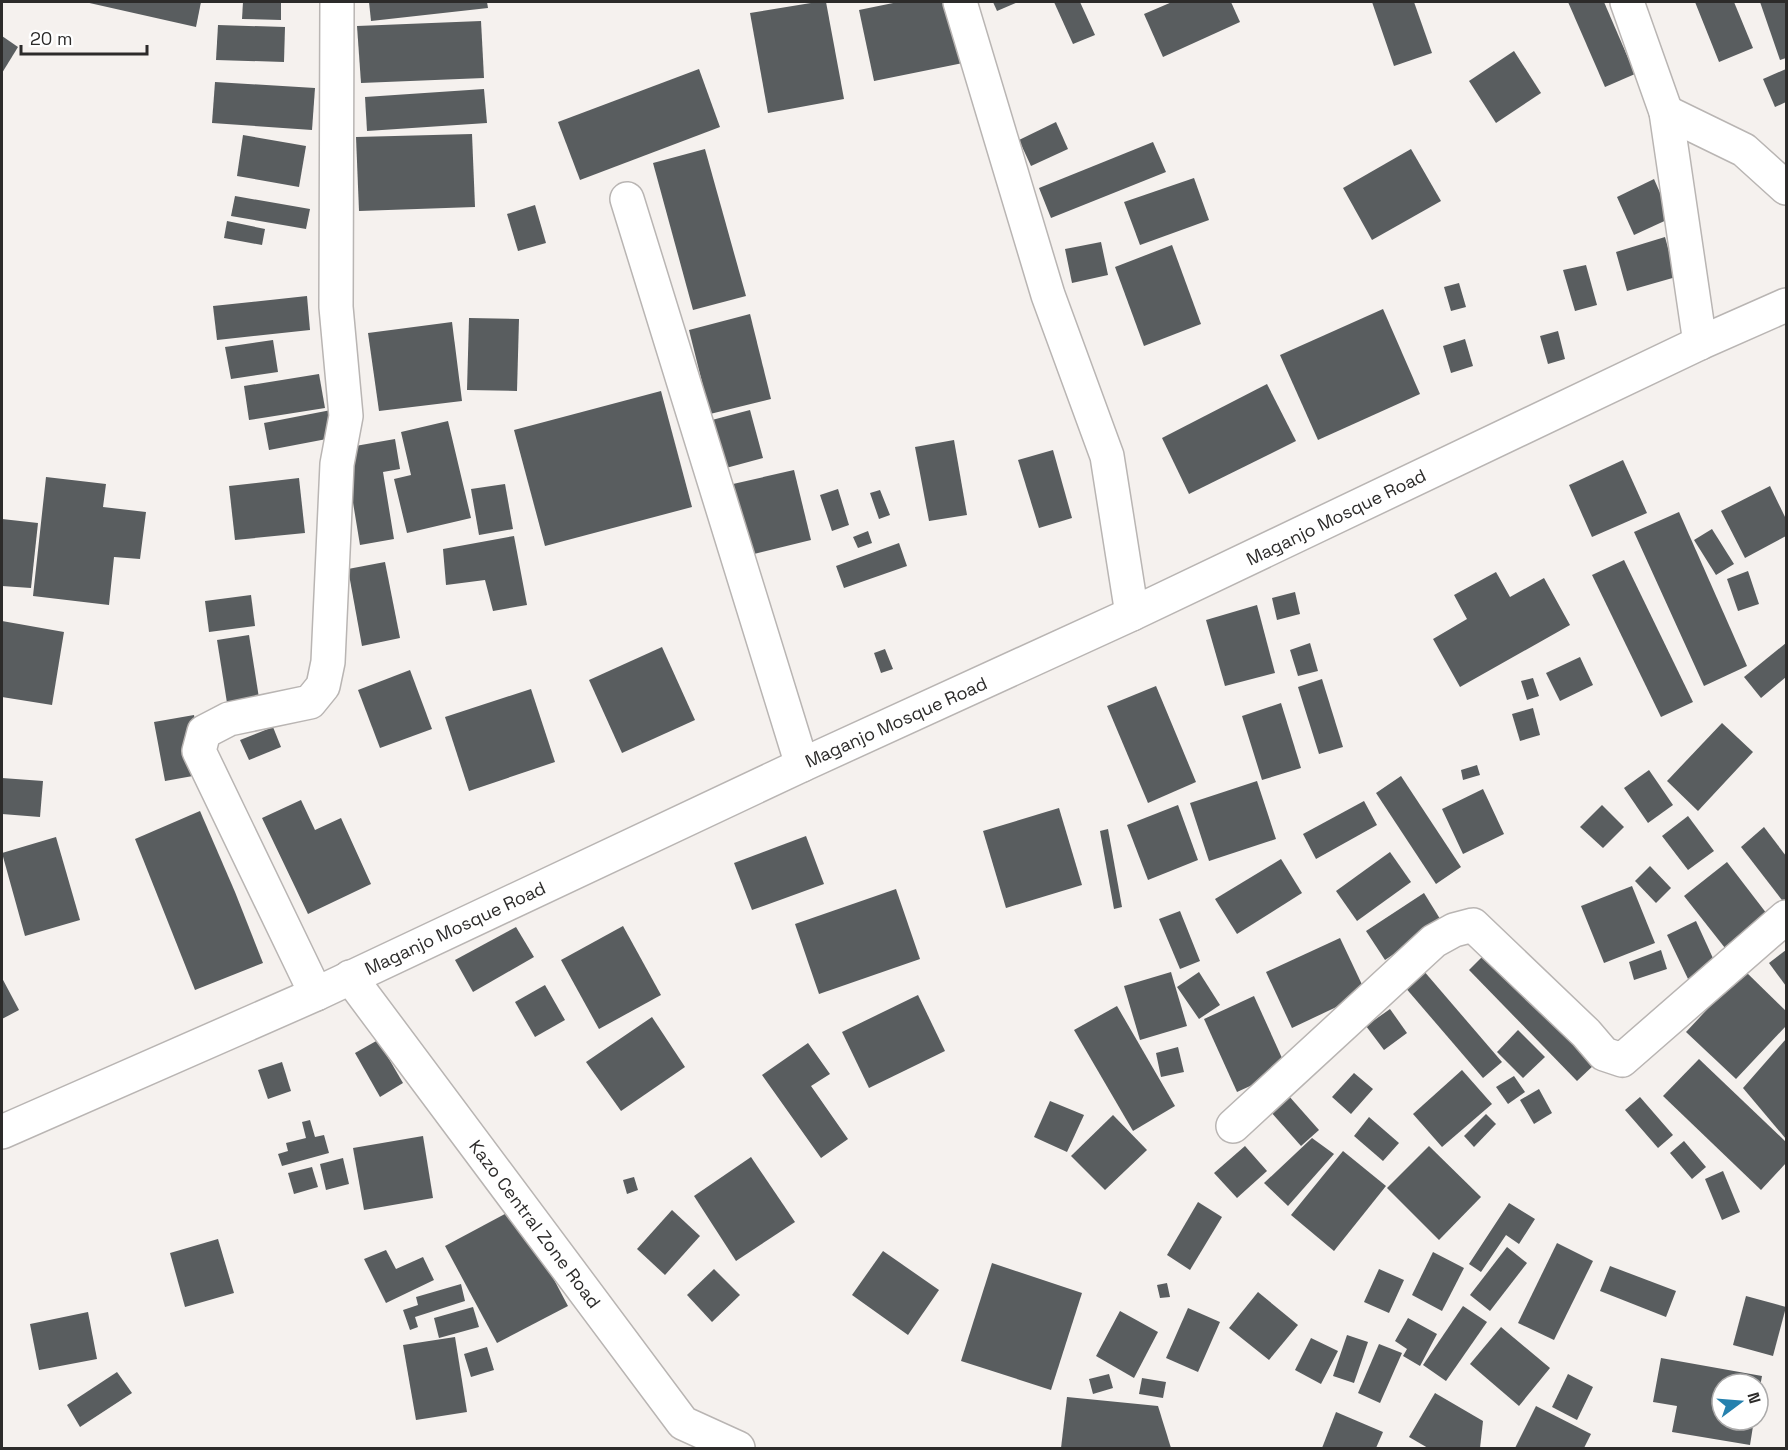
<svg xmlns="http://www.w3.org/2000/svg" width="1788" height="1450" font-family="'Space Grotesk',sans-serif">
<rect width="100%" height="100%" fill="#f5f1ee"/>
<g fill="#595d5f">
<path d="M 85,2 L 201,2 L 196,27 Z"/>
<path d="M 243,2 L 281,2 L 281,20 L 242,19 Z"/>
<path d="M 369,2 L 487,2 L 488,8 L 371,21 Z"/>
<path d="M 817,2 L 826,2 L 844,99 L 768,113 L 750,13 Z"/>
<path d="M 898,2 L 950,2 L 963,63 L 874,81 L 859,10 Z"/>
<path d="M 993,2 L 1018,2 L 997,11 Z"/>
<path d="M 1054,2 L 1080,2 L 1095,35 L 1073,44 Z"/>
<path d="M 1172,2 L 1231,2 L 1240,22 L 1163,57 L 1144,14 Z"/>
<path d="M 1372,2 L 1414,2 L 1432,53 L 1394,66 Z"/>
<path d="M 1568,2 L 1604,2 L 1635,74 L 1605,87 Z"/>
<path d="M 1695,2 L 1734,2 L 1753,48 L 1719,62 Z"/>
<path d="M 1760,2 L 1786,2 L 1786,58 L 1780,60 Z"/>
<path d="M 481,21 L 484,78 L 361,83 L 357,26 Z"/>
<path d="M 218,25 L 285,27 L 284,62 L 216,60 Z"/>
<path d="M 2,36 L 18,47 L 2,73 Z"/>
<path d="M 1514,51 L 1541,93 L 1496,123 L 1469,81 Z"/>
<path d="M 699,69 L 720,127 L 580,180 L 558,122 Z"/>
<path d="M 1786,69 L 1786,102 L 1775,107 L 1763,79 Z"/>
<path d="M 215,82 L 315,88 L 312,130 L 212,123 Z"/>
<path d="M 484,89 L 487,123 L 367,131 L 365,97 Z"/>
<path d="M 1056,122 L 1068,149 L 1031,166 L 1019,140 Z"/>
<path d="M 472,134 L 475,207 L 359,211 L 356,137 Z"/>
<path d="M 243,135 L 306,146 L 299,187 L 237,176 Z"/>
<path d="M 1153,142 L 1166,172 L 1051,218 L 1039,188 Z"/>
<path d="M 705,149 L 746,296 L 693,310 L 653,163 Z"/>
<path d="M 1411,149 L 1441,201 L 1372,240 L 1343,188 Z"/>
<path d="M 1194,178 L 1209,220 L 1140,245 L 1124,202 Z"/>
<path d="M 1654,179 L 1671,218 L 1634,235 L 1617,197 Z"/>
<path d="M 235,196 L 310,209 L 306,229 L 231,216 Z"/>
<path d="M 535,205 L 546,243 L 518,251 L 507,214 Z"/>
<path d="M 227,221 L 265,229 L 262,245 L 224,238 Z"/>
<path d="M 1665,237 L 1676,277 L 1627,291 L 1616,252 Z"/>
<path d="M 1101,242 L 1108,275 L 1072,283 L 1065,249 Z"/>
<path d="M 1172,245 L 1201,324 L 1144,346 L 1115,267 Z"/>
<path d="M 1586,265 L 1597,305 L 1575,311 L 1563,270 Z"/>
<path d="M 1459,283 L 1466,307 L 1451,311 L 1444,287 Z"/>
<path d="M 307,296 L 310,330 L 217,340 L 213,306 Z"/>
<path d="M 1383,309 L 1420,394 L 1318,440 L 1280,355 Z"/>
<path d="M 750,314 L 771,399 L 710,414 L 689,330 Z"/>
<path d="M 469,318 L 519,319 L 517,391 L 467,390 Z"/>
<path d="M 452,322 L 462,401 L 379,411 L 368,333 Z"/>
<path d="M 1558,331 L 1565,359 L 1548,364 L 1540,336 Z"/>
<path d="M 1465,339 L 1473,366 L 1451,373 L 1443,346 Z"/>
<path d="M 273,340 L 278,372 L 231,379 L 225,347 Z"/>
<path d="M 319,374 L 325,408 L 249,420 L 244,386 Z"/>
<path d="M 1267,384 L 1296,441 L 1189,494 L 1162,438 Z"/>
<path d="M 661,391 L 692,507 L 545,546 L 514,430 Z"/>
<path d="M 331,410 L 337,437 L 269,450 L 264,423 Z"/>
<path d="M 750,410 L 763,458 L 726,468 L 712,420 Z"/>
<path d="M 448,421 L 471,518 L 407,533 L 394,479 L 411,475 L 401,432 Z"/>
<path d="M 395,439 L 400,469 L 383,472 L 394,539 L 360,545 L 344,448 Z"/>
<path d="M 954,440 L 967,515 L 929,521 L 915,447 Z"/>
<path d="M 1053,450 L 1072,518 L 1039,528 L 1018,460 Z"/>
<path d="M 1623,460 L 1647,513 L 1592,537 L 1569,485 Z"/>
<path d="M 794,470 L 811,540 L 750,555 L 733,484 Z"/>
<path d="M 46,477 L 106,484 L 103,507 L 146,512 L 140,559 L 114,557 L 109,605 L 33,596 Z"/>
<path d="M 299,478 L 305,533 L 235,540 L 229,486 Z"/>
<path d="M 505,484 L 513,529 L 479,535 L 471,489 Z"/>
<path d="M 1770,486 L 1786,519 L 1786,536 L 1745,558 L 1721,511 Z"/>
<path d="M 838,489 L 849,525 L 832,531 L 820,495 Z"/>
<path d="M 880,490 L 890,515 L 879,519 L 870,493 Z"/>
<path d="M 1679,512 L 1747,666 L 1704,686 L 1634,532 Z"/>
<path d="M 2,519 L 38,523 L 31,588 L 2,586 Z"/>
<path d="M 1712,529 L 1734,564 L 1716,575 L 1694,540 Z"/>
<path d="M 868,531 L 872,543 L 858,548 L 853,537 Z"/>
<path d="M 514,536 L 527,605 L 493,611 L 485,580 L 446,585 L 443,549 Z"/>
<path d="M 899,543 L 907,566 L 844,588 L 836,566 Z"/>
<path d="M 1624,560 L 1693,702 L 1661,717 L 1592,575 Z"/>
<path d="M 385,562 L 400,638 L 362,646 L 348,569 Z"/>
<path d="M 1748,571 L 1759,604 L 1738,611 L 1727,579 Z"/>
<path d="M 1496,572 L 1510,597 L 1544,578 L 1570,625 L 1460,687 L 1433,639 L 1467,619 L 1454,595 Z"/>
<path d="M 1295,592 L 1300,614 L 1277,620 L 1272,598 Z"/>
<path d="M 251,595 L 255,626 L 209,632 L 205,601 Z"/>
<path d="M 1257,605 L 1275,673 L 1225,686 L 1206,620 Z"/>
<path d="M 2,621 L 64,632 L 52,705 L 2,697 Z"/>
<path d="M 249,635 L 259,698 L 227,703 L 217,640 Z"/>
<path d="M 1310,643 L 1318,671 L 1298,676 L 1290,650 Z"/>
<path d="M 1786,643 L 1786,677 L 1761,698 L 1744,677 Z"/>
<path d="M 662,647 L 695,720 L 622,753 L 589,680 Z"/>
<path d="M 885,649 L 893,669 L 881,673 L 874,653 Z"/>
<path d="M 1580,657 L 1593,685 L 1560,701 L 1546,673 Z"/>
<path d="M 410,670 L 432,729 L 380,748 L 358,690 Z"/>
<path d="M 1533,678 L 1539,696 L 1527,700 L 1521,681 Z"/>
<path d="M 1322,679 L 1343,747 L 1319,754 L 1298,687 Z"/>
<path d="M 1156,686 L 1196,782 L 1148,803 L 1107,706 Z"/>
<path d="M 531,689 L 555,762 L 469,791 L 445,717 Z"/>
<path d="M 1281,703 L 1301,768 L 1262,780 L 1242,716 Z"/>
<path d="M 1533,708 L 1540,735 L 1520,741 L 1512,714 Z"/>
<path d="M 194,715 L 204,774 L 165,781 L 154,722 Z"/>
<path d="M 1722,723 L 1753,752 L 1698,811 L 1667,781 Z"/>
<path d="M 273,727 L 281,747 L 249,760 L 240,740 Z"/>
<path d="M 1477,765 L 1480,775 L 1463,780 L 1461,770 Z"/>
<path d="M 1649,770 L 1673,805 L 1648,823 L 1624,788 Z"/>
<path d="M 1401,776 L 1461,867 L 1436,884 L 1376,793 Z"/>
<path d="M 2,778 L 43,781 L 40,817 L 2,814 Z"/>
<path d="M 1257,781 L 1276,839 L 1209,861 L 1190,803 Z"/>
<path d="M 1483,789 L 1504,834 L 1463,854 L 1442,809 Z"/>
<path d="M 301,800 L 315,830 L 341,818 L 371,884 L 308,914 L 262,818 Z"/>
<path d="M 1364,801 L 1377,825 L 1316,859 L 1303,834 Z"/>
<path d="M 1178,805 L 1198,860 L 1148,880 L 1127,825 Z"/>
<path d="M 1602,805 L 1624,827 L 1603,848 L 1580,827 Z"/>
<path d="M 1059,808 L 1082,885 L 1006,908 L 983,831 Z"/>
<path d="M 200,811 L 235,892 L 263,963 L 195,990 L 135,839 Z"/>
<path d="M 1688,816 L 1714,851 L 1688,870 L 1662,836 Z"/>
<path d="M 1764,827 L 1786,856 L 1785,904 L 1741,847 Z"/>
<path d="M 1108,829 L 1122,907 L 1114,909 L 1100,831 Z"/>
<path d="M 806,836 L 824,884 L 752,910 L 734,863 Z"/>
<path d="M 56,837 L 80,920 L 25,936 L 2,853 Z"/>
<path d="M 1390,852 L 1411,882 L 1357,921 L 1336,891 Z"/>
<path d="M 1281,859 L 1302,893 L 1237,934 L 1215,899 Z"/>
<path d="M 1727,862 L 1767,914 L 1725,948 L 1684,896 Z"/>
<path d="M 1650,866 L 1671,888 L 1656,903 L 1635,881 Z"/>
<path d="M 1632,886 L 1655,943 L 1604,963 L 1581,906 Z"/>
<path d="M 896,889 L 920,959 L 819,994 L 795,924 Z"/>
<path d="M 1424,893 L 1442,922 L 1385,960 L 1366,931 Z"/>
<path d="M 1180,911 L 1200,961 L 1180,969 L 1159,919 Z"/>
<path d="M 1696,921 L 1717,967 L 1689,981 L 1667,935 Z"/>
<path d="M 623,926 L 661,995 L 599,1029 L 561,960 Z"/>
<path d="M 516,927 L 534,957 L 473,992 L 455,960 Z"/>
<path d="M 1340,938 L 1366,993 L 1292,1028 L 1266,972 Z"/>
<path d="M 1661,950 L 1667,969 L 1634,980 L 1629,962 Z"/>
<path d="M 1786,950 L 1786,986 L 1769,963 Z"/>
<path d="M 1487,952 L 1595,1064 L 1577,1081 L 1469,970 Z"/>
<path d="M 1423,970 L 1502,1062 L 1483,1078 L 1404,986 Z"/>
<path d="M 1744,970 L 1786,1011 L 1786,1026 L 1736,1079 L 1686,1032 Z"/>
<path d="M 1171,972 L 1187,1026 L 1140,1040 L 1124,986 Z"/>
<path d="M 1199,972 L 1220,1005 L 1199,1019 L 1177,987 Z"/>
<path d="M 2,978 L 19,1010 L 2,1019 Z"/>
<path d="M 545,985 L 565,1020 L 535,1037 L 515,1002 Z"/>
<path d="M 918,995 L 945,1051 L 869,1088 L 842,1032 Z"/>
<path d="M 1254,996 L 1287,1069 L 1237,1092 L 1204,1019 Z"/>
<path d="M 1117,1006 L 1175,1106 L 1133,1131 L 1074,1030 Z"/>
<path d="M 1390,1009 L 1407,1033 L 1384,1050 L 1366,1026 Z"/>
<path d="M 652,1017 L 685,1067 L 621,1111 L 586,1062 Z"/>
<path d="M 1518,1030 L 1545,1057 L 1523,1078 L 1497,1052 Z"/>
<path d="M 1786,1039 L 1786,1139 L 1743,1088 Z"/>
<path d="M 378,1040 L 403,1083 L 380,1097 L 355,1053 Z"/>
<path d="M 808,1043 L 830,1074 L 811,1086 L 848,1139 L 821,1158 L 762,1075 Z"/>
<path d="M 1178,1047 L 1184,1072 L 1161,1077 L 1156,1053 Z"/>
<path d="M 1699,1059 L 1786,1142 L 1786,1163 L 1761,1190 L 1663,1096 Z"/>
<path d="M 282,1062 L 291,1091 L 268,1099 L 258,1070 Z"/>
<path d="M 1462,1070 L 1492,1104 L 1442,1147 L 1413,1114 Z"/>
<path d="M 1354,1073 L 1373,1089 L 1351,1114 L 1332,1097 Z"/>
<path d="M 1514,1076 L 1525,1092 L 1508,1104 L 1496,1087 Z"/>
<path d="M 1539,1089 L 1552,1113 L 1534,1124 L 1520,1100 Z"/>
<path d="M 1288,1095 L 1319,1130 L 1301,1146 L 1270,1111 Z"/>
<path d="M 1640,1097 L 1673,1135 L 1658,1148 L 1625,1110 Z"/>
<path d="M 1050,1101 L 1084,1115 L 1067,1152 L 1034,1137 Z"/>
<path d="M 1486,1114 L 1496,1124 L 1474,1147 L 1464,1136 Z"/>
<path d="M 1113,1115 L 1147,1150 L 1105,1190 L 1071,1156 Z"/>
<path d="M 1369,1117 L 1399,1143 L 1383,1161 L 1354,1136 Z"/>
<path d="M 310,1120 L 315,1137 L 324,1135 L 329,1153 L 282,1166 L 278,1154 L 288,1151 L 286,1143 L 306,1138 L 302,1122 Z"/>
<path d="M 423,1136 L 433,1198 L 364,1210 L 353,1148 Z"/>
<path d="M 1312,1138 L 1334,1154 L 1288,1206 L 1264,1183 Z"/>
<path d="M 1684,1141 L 1706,1167 L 1692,1179 L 1670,1153 Z"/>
<path d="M 1245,1146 L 1267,1171 L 1237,1198 L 1214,1173 Z"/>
<path d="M 1429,1146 L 1481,1197 L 1439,1240 L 1387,1188 Z"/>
<path d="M 1343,1151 L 1386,1186 L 1334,1251 L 1291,1215 Z"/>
<path d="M 751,1157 L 795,1222 L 736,1261 L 694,1196 Z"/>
<path d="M 343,1158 L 349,1184 L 326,1190 L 320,1164 Z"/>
<path d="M 312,1167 L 318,1187 L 294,1194 L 288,1173 Z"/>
<path d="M 1723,1171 L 1740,1212 L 1722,1220 L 1705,1179 Z"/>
<path d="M 634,1177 L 638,1190 L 627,1194 L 623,1180 Z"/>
<path d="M 1198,1202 L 1222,1217 L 1190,1270 L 1167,1255 Z"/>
<path d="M 1509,1203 L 1535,1219 L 1519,1244 L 1506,1235 L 1481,1272 L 1469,1264 Z"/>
<path d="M 516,1208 L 568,1306 L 497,1343 L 445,1246 Z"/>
<path d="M 672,1210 L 700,1236 L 665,1275 L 637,1249 Z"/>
<path d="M 218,1239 L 234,1293 L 185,1307 L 170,1253 Z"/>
<path d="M 1557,1243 L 1593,1261 L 1554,1340 L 1518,1323 Z"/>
<path d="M 1507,1247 L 1527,1263 L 1490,1311 L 1470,1295 Z"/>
<path d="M 386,1250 L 396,1269 L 423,1257 L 434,1280 L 386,1303 L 364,1259 Z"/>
<path d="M 883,1251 L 939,1290 L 908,1335 L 852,1295 Z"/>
<path d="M 1433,1252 L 1464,1268 L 1442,1311 L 1412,1295 Z"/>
<path d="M 992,1263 L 1082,1293 L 1051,1390 L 961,1361 Z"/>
<path d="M 1610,1266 L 1676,1291 L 1666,1317 L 1600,1291 Z"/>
<path d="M 714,1269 L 740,1295 L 712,1322 L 687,1295 Z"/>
<path d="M 1379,1269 L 1404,1280 L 1389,1313 L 1364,1302 Z"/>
<path d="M 1167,1283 L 1170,1297 L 1160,1298 L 1157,1285 Z"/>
<path d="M 461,1284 L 465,1301 L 415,1317 L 418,1327 L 410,1330 L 403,1310 L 418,1305 L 416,1297 Z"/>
<path d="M 1258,1292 L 1298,1325 L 1269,1360 L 1229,1328 Z"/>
<path d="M 1746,1296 L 1786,1307 L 1773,1356 L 1733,1345 Z"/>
<path d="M 1463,1306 L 1487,1322 L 1446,1381 L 1423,1365 Z"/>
<path d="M 473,1307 L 479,1327 L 439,1338 L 434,1318 Z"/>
<path d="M 1188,1308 L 1220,1322 L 1198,1372 L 1166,1358 Z"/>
<path d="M 1120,1311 L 1158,1332 L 1134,1378 L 1096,1356 Z"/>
<path d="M 88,1312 L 97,1359 L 39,1370 L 30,1324 Z"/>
<path d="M 1408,1318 L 1437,1334 L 1420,1366 L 1403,1356 L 1407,1349 L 1395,1341 Z"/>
<path d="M 1501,1327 L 1550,1368 L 1519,1406 L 1470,1364 Z"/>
<path d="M 1347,1335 L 1368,1342 L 1354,1383 L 1333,1376 Z"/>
<path d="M 455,1337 L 467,1412 L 416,1420 L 403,1345 Z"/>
<path d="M 1311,1338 L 1338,1351 L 1321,1384 L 1295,1370 Z"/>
<path d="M 1379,1344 L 1402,1353 L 1380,1403 L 1358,1393 Z"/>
<path d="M 487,1347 L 494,1370 L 471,1377 L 464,1354 Z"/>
<path d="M 1661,1358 L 1762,1376 L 1759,1392 L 1758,1384 L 1722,1384 L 1722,1420 L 1754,1420 L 1750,1445 L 1672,1432 L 1677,1406 L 1653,1402 Z"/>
<path d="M 117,1372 L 132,1393 L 80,1427 L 67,1405 Z"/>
<path d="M 1109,1374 L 1113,1388 L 1093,1394 L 1089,1379 Z"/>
<path d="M 1568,1374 L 1593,1387 L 1577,1420 L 1552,1407 Z"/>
<path d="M 1142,1378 L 1166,1382 L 1163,1398 L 1139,1394 Z"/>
<path d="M 1435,1393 L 1483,1421 L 1480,1448 L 1428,1448 L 1409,1437 Z"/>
<path d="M 1067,1397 L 1158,1406 L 1171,1448 L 1061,1448 Z"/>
<path d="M 1536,1406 L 1591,1434 L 1584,1448 L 1515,1448 Z"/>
<path d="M 1336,1412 L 1383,1432 L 1376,1448 L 1322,1448 Z"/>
</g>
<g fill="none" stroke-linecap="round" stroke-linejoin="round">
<defs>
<g id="minor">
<path d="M 960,2 L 1048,295 L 1107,456 L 1132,614"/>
<path d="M 1627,2 L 1666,112 L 1700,343"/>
<path d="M 1666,112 L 1744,150 L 1786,188"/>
<path d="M 627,199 L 802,765"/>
<path d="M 350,977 L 683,1423 L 738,1448"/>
<path d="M 316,994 L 199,751 L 204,732 L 229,719 L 310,702 L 323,686 L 328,662 L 337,464 L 346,416 L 336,307 L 337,2"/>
<path d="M 1233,1126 L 1434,941 L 1454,930 L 1473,925 L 1586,1033 L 1604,1054 L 1622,1060 L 1786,917"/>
<path d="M 2,1132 L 316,994 L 802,765 L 1132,614 L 1700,343 L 1786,305"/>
</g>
</defs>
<use href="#minor" stroke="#b9b5b3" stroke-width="36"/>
<use href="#minor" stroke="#fff" stroke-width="33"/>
</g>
<g text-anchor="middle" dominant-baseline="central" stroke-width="6" stroke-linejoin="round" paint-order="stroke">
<g font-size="18" fill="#2c2b2a" stroke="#fff">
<text transform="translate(1336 517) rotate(-26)">Maganjo Mosque Road</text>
<text transform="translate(896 722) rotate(-24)">Maganjo Mosque Road</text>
<text transform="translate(455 928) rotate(-25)">Maganjo Mosque Road</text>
<text transform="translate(535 1224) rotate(53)">Kazo Central Zone Road</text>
</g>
</g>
<rect width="1788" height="1450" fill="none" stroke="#2c2b2a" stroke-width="6"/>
<g transform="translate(1740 1402) rotate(74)"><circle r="28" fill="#ffffff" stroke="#abaaaa" stroke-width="1.5"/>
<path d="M0-4.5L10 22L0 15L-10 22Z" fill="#2681ae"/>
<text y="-9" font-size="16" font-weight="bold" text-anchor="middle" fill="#2c2b2a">N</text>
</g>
<path d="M21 45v9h126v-9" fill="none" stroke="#2c2b2a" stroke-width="3"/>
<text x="30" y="45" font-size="18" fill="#2c2b2a" stroke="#ffffff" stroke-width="4.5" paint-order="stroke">20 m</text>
</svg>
